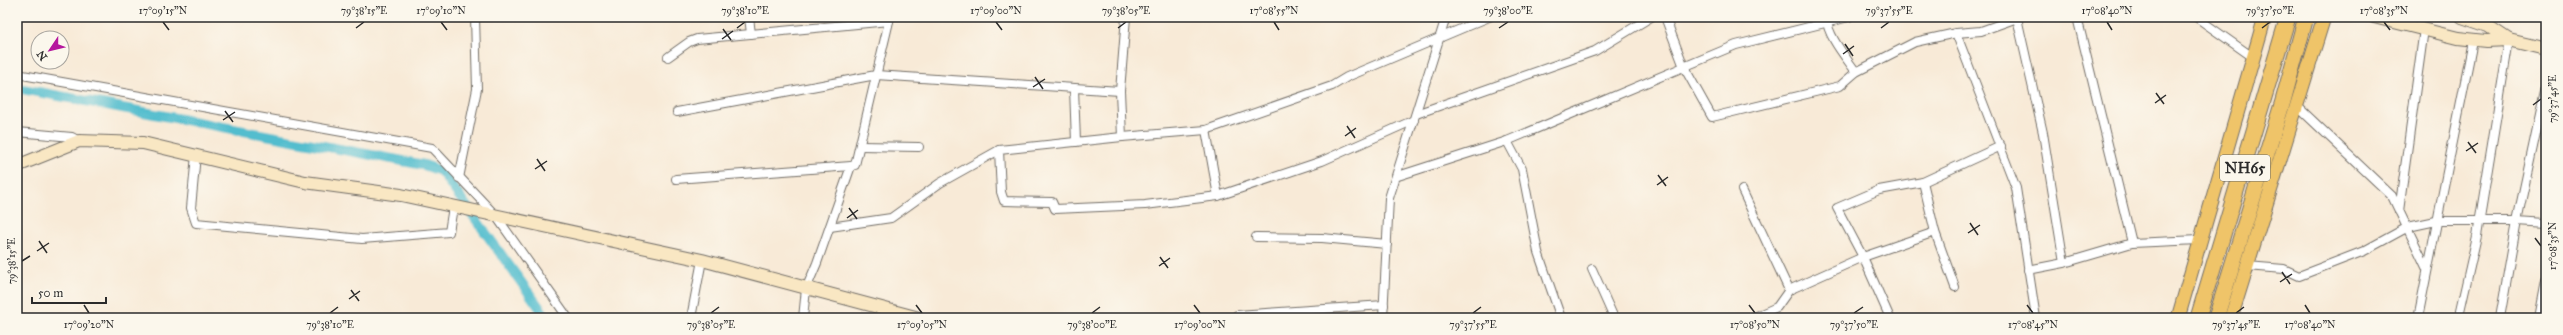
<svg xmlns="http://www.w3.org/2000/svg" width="2563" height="335" font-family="'IM FELL Great Primer',serif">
<rect width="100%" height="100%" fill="#fbf7ec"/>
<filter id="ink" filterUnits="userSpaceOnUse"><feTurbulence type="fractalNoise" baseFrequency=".025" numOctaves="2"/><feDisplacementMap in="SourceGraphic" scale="8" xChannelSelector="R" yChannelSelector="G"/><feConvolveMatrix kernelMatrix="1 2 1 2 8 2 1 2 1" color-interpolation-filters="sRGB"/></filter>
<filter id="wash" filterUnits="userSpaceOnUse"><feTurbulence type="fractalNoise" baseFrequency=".012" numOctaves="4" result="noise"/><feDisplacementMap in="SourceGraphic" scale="16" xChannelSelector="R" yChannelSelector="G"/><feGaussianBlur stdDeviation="0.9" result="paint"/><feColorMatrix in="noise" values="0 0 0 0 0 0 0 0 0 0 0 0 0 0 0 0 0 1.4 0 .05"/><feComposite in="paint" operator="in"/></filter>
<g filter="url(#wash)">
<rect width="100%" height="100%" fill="#f8ead7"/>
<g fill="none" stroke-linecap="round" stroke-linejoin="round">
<path stroke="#52bdce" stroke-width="10" d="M 17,88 L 424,165 L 441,171 L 547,318"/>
</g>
</g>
<g filter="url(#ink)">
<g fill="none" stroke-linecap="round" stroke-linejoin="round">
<defs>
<g id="street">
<path d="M 749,17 L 751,34"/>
<path d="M 1126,17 L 1120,91 L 1122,137 L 1206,130 L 1332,86 L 1347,77 L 1489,17"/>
<path d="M 1665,17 L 1684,67 L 1712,117 L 1840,86 L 1856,72 L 1915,42 L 1956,33"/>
<path d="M 1826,17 C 1828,37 1845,56 1856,72"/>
<path d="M 2020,17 L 1981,31 L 1956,33 L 2016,188 L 2036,318"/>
<path d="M 2077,17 L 2132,243 L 2199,240"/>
<path d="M 2196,17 L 2254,58"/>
<path d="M 2017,18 L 2043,133 L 2064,263"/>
<path d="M 668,57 L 689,42 L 697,39 L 889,21"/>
<path d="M 17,74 L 432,148 L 496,216 L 568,318"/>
<path d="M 1074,88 L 1076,142"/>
<path d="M 2297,106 L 2392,196 L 2427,269"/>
<path d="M 677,112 L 876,75 L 1120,91"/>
<path d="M 1416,114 L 1595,51 L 1651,17"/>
<path d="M 1206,130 L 1218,196 L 1322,161 L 1414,120"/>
<path d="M 17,132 L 72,137 L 79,141"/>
<path d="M 1122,137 L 999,150 L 1001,192 L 1004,201 L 1052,202 L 1055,209 L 1145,205 L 1218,196"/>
<path d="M 1507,141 L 1522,169 L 1538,252 L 1561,318"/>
<path d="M 860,146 L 919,147"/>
<path d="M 196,155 L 191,208 L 196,223 L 362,239 L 449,232 L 453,207"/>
<path d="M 1398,176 L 1507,141 L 1736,45 L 1849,17"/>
<path d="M 459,178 L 477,89 L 475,17"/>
<path d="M 676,179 L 851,166"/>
<path d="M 1923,182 L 1935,232 L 1955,287"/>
<path d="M 1742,190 L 1789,290 L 1777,307 L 1752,318"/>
<path d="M 2399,211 L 2424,29"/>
<path d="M 830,227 L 891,218 L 940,183 L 999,150"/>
<path d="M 1256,237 L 1322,238 L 1387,244"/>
<path d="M 2247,266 L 2284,269 L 2299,276 L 2364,251 L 2408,227 L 2436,221 L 2517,221 L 2546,223"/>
<path d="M 1592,269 L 1614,318"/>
<path d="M 2028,270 L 2064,263 L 2132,243"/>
<path d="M 1789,290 L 1863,257 L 1935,232"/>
<path d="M 2460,311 L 2477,236 L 2509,40"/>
<path d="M 1237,315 L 1384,305"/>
<path d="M 691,318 L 702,260"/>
<path d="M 803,318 L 806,289 L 817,263 L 851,166 L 855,165 L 890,17"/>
<path d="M 1383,318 L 1389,198 L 1446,17"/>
<path d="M 1890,318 L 1863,257 L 1837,208 L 1879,190 L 1923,182 L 2001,146"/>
<path d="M 2418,318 L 2473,41"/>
<path d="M 2500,318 L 2517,221 L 2546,86"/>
<path d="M 2539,318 L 2546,281"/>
</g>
<g id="secondary">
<path d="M 2374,17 L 2458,38 L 2486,41 L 2509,40 L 2546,49"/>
<path d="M 2462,17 L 2488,26 L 2509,40"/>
<path d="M 17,166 L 79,141 L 143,143 L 305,182 L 401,195 L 702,260 L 919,318"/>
</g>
<g id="primary">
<path d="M 2178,318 L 2265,17"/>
<path d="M 2231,318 L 2324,17"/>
</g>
<g id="highway">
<path d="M 2198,318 L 2288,17"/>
<path d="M 2216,318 L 2283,101 L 2306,17"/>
</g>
</defs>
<use href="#street" stroke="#736e67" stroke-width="10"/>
<use href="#secondary" stroke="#736e67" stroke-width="14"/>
<use href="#primary" stroke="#736e67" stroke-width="15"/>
<use href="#highway" stroke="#736e67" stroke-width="17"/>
<use href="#street" stroke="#fff" stroke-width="8"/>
<use href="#secondary" stroke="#f9e7c3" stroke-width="12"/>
<use href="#primary" stroke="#efc469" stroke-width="13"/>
<use href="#highway" stroke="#efc469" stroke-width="15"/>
</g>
</g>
<path fill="none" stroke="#2b2b2b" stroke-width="1.5" d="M 163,22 L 169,30M 441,22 L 447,30M 996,22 L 1002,30M 1274,22 L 1279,30M 2107,22 L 2112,30M 2384,22 L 2390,30M 356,28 L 364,22M 737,28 L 745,22M 1118,28 L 1126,22M 1499,28 L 1508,22M 1881,28 L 1889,22M 2262,28 L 2270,22M 723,29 L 731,40M 722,39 L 733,31M 1845,44 L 1853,56M 1843,54 L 1854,46M 1035,77 L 1043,89M 1033,87 L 1045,79M 2156,93 L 2164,104M 2155,103 L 2166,95M 2533,105 L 2541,99M 225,111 L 233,122M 223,120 L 235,112M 1347,126 L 1355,138M 1345,136 L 1356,128M 2468,142 L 2476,153M 2466,151 L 2478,143M 537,159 L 545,171M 535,169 L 547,161M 1658,175 L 1666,186M 1657,185 L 1668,177M 849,208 L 857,219M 847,218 L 858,210M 1970,223 L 1978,235M 1968,233 L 1980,225M 2535,238 L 2541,246M 39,241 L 47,253M 37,251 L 49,243M 1160,257 L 1168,268M 22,261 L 30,256M 1159,266 L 1170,258M 2282,272 L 2290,284M 2280,282 L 2292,274M 351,290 L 359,301M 349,299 L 360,291M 84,305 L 89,313M 916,305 L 922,313M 1194,305 L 1200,313M 1749,305 L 1755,313M 2027,305 L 2033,313M 2305,305 L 2310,313M 330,313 L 338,307M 711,313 L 719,307M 1092,313 L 1100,307M 1473,313 L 1481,307M 1854,313 L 1863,307M 2236,313 L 2244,307"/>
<g text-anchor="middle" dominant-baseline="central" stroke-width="3" stroke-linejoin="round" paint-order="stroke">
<rect fill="#fbf7ec" stroke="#696865" stroke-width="1" x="2220" y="155" width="50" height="26" rx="3"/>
<g font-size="15" font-weight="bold" fill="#2b2b2b">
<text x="2245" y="168">NH65</text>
</g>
</g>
<rect width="2563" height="335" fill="none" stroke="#fbf7ec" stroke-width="44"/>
<g transform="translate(50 50) rotate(235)"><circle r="19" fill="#fbf7ec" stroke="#a8a59f"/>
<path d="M0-3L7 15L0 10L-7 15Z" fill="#b5179e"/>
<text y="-6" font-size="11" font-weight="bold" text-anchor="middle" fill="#2b2b2b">N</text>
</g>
<path d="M32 297v6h74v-6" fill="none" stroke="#2b2b2b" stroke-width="2"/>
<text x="38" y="297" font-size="12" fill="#2b2b2b" stroke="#fbf7ec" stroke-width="3" paint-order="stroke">50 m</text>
<rect x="22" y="22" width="2519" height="291" fill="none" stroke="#2b2b2b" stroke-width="1.5"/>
<g font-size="10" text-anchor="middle" fill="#2b2b2b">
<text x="163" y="14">17°09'15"N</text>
<text x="364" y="14">79°38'15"E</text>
<text x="441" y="14">17°09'10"N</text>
<text x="745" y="14">79°38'10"E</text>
<text x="996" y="14">17°09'00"N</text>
<text x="1126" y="14">79°38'05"E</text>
<text x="1274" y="14">17°08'55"N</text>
<text x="1508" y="14">79°38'00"E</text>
<text x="1889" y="14">79°37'55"E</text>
<text x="2107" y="14">17°08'40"N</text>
<text x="2270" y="14">79°37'50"E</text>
<text x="2384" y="14">17°08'35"N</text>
<text transform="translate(2552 99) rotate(-90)" y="4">79°37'45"E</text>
<text transform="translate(2552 246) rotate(-90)" y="4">17°08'35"N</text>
<text transform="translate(11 261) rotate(-90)" y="4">79°38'15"E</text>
<text x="89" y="328">17°09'20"N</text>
<text x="330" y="328">79°38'10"E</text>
<text x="711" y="328">79°38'05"E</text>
<text x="922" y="328">17°09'05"N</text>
<text x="1092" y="328">79°38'00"E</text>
<text x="1200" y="328">17°09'00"N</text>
<text x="1473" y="328">79°37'55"E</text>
<text x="1755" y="328">17°08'50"N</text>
<text x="1854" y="328">79°37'50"E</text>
<text x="2033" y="328">17°08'45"N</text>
<text x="2236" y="328">79°37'45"E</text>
<text x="2310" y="328">17°08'40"N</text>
</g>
</svg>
